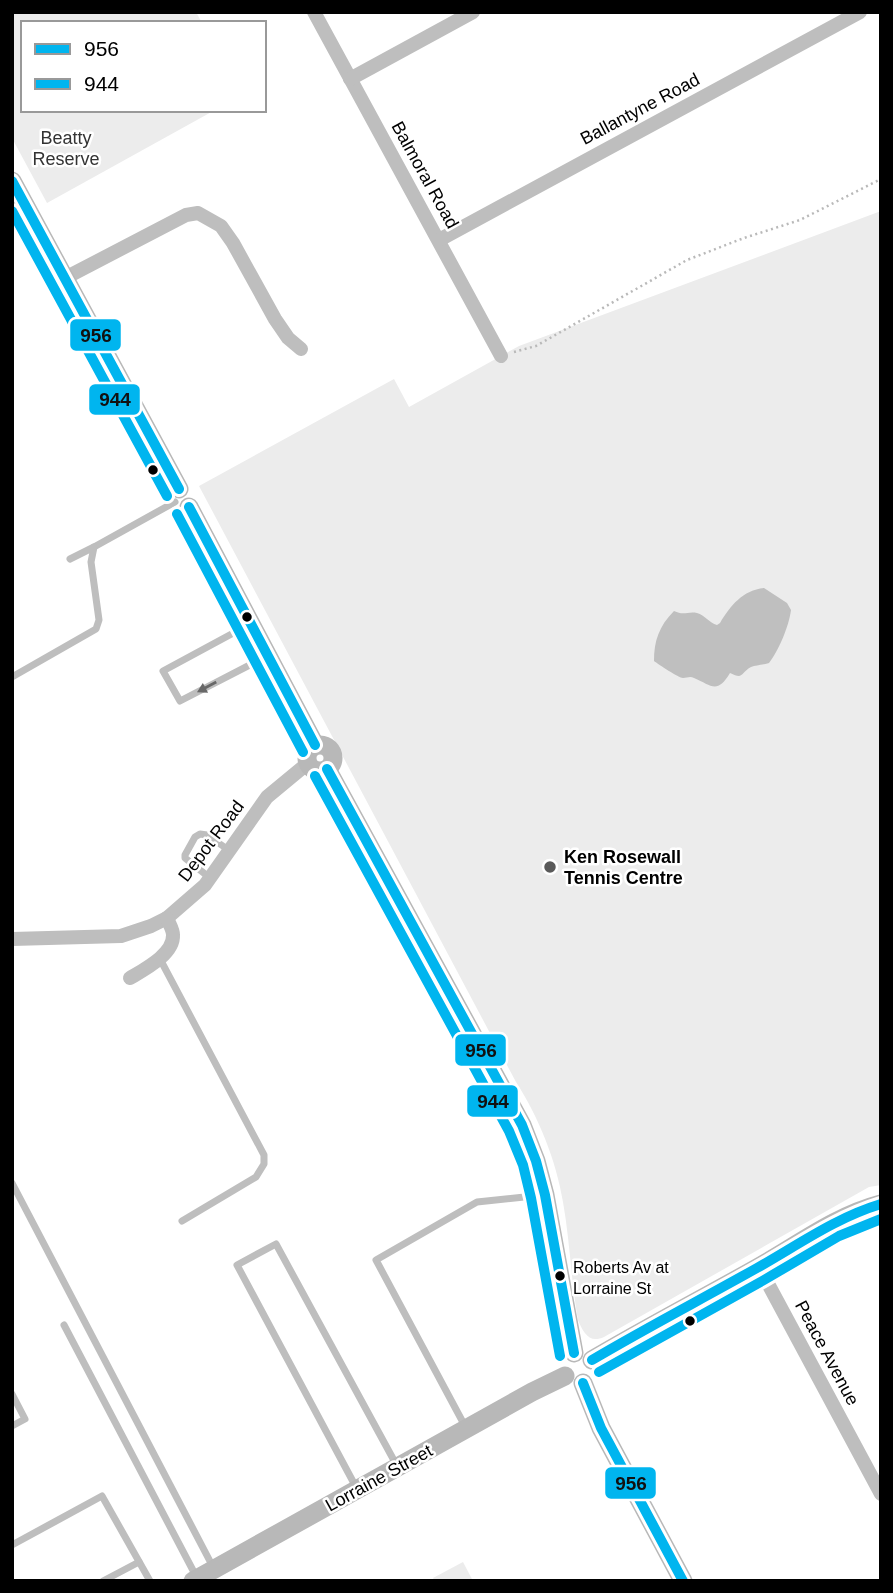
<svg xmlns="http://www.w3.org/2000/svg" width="893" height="1593" font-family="Arial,sans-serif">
<rect width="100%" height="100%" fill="#fff"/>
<g fill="#ececec">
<path d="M 12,12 L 196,12 L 202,23 L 23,23 L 23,110 L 215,110 L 47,203 L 12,138 Z"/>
<path d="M 881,211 L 881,1185 L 869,1187 L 604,1337 C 589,1344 583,1332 578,1320 C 571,1281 570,1241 563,1202 C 556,1160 539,1118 516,1082 L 199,486 L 394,379 L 409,407 L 519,346 Z"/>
<path d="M 463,1562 L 473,1581 L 435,1581 L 433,1578 Z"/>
</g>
<path fill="#bfbfbf" d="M 764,588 L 787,603 L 791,610 C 789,626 779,650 769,663 C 763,665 756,665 751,667 C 740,673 744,680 730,673 C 717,695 711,685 694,678 C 690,676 687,678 683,678 C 679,678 658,664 654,661 C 654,641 659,626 674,611 C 684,616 688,611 697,613 C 705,615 709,623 717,625 L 720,623 C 730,606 743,590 764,588 Z"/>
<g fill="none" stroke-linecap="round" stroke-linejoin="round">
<path stroke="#b9b9b9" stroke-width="2.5" stroke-dasharray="2 3.5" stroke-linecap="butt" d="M 514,352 L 536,346 L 687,260 L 744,238 L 800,220 L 881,179"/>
<g stroke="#bebebe" stroke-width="7">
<path d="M 70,559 L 94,547 L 175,502"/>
<path d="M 250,624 L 163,671 L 180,701 L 267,656"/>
<path d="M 12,677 L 96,629 L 99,620 L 91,562 L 94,547"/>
<path d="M 210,878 L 185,858 L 185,855 L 195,837 L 200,834 L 207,835 L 230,851"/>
<path d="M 160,959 L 264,1155 L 264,1164 L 256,1177 L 182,1221"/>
<path d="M 12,1183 L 213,1567"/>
<path d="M 64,1325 L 197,1578"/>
<path d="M 12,1394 L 25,1419 L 12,1426"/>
<path d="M 466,1428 L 376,1260 L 477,1202 L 543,1195"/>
<path d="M 357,1489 L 237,1265 L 276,1244 L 397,1466"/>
<path d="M 12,1545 L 102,1496 L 150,1581"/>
<path d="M 103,1581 L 139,1562"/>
</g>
<g stroke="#bebebe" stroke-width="14">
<path d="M 314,12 L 501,356"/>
<path d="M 350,79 L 473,12"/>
<path d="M 439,240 L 860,12"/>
<path d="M 65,278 L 186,215 L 198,213 L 221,226 L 233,243 L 275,319 L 288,338 L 301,349"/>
<path d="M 12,939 L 121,936 L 151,926 L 167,918 L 205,885 L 267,797 L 308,763"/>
<path d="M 130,978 C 145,969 174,954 173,935 C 173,929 169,924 167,918"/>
<path d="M 759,1267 L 881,1494"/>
</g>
<g stroke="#b8b8b8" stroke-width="19">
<path d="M 12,181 L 179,489"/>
<path d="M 189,507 L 315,745"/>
<circle cx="320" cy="758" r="13"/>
<path d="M 327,769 L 522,1125 L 536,1161 L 545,1195 L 574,1353"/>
<path d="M 592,1360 C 646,1328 702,1299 757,1268 C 797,1246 835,1216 881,1204"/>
<path d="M 583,1383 L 601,1428 L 683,1581"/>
<path d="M 193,1581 L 532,1392 L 565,1376"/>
</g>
<defs>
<g id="bus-1">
<path d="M 12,181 L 179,489"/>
<path d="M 189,507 L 315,745"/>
<path d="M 327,769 L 522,1125 L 536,1161 L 545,1195 L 574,1353"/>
<path d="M 592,1360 C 646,1328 702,1299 757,1268 C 798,1245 835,1218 881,1204"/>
<path d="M 583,1383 L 601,1428 L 683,1581"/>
</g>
<g id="bus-2">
<path d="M 12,211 L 167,496"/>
<path d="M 177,514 L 303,752"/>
<path d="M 315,776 L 509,1131 L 523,1165 L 531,1198 L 560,1356"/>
<path d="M 599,1372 L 764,1280 L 839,1236 L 881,1219"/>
</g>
</defs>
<use href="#bus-1" stroke="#fff" stroke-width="16"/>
<use href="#bus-2" stroke="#fff" stroke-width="16"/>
<use href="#bus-1" stroke="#00b5ef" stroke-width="10"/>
<use href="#bus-2" stroke="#00b5ef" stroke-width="10"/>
</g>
<defs><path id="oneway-solid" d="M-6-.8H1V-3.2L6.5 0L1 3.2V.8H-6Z" transform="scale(1.75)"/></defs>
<use fill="#686868" href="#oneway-solid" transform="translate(207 687) rotate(152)"/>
<g fill="#000" stroke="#fff" stroke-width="2.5">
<circle cx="153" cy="470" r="6"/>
<circle cx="247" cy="617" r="6"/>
<circle cx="560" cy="1276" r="6"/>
<circle cx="690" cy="1321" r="6"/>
</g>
<circle fill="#595959" stroke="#fff" stroke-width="2.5" cx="550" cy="867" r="7"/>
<g text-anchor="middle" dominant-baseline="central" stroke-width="5" stroke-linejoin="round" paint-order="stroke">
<g font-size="16" fill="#000" stroke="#fff" text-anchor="start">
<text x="573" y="1267">Roberts Av at<tspan x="573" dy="21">Lorraine St</tspan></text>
</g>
<g font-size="18" fill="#000" stroke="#fff">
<text transform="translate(640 109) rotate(-28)">Ballantyne Road</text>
<text transform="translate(425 175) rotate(61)">Balmoral Road</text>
<text transform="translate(211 841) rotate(-53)">Depot Road</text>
<text transform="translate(827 1353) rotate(62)">Peace Avenue</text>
<text transform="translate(379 1478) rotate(-29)">Lorraine Street</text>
</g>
<g font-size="18" fill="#333" stroke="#fff">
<text x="66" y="138">Beatty<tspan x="66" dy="21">Reserve</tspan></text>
</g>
<g font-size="18" font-weight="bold" fill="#000" stroke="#fff" text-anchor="start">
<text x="564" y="857">Ken Rosewall<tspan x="564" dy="21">Tennis Centre</tspan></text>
</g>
</g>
<g stroke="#fff" stroke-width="2.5">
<rect x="69" y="318" width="53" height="34" rx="7" fill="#00b5ef"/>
<rect x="88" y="383" width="53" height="33" rx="7" fill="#00b5ef"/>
<rect x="454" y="1033" width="53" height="34" rx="7" fill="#00b5ef"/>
<rect x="466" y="1084" width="53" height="34" rx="7" fill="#00b5ef"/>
<rect x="604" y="1466" width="53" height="34" rx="7" fill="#00b5ef"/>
</g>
<g font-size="19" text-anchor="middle" font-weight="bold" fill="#111">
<text x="96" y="342">956</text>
<text x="115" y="406">944</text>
<text x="481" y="1057">956</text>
<text x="493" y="1108">944</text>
<text x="631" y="1490">956</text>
</g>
<rect width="893" height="1593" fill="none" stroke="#000000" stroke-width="28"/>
<rect x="21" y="21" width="245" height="91" fill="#ffffff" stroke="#999999" stroke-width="2"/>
<rect x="35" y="44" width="35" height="10" fill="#00b5ef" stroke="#999999" stroke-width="2"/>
<text x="84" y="56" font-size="21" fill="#000000">956</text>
<rect x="35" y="79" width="35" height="10" fill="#00b5ef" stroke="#999999" stroke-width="2"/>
<text x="84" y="91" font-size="21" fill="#000000">944</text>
</svg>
